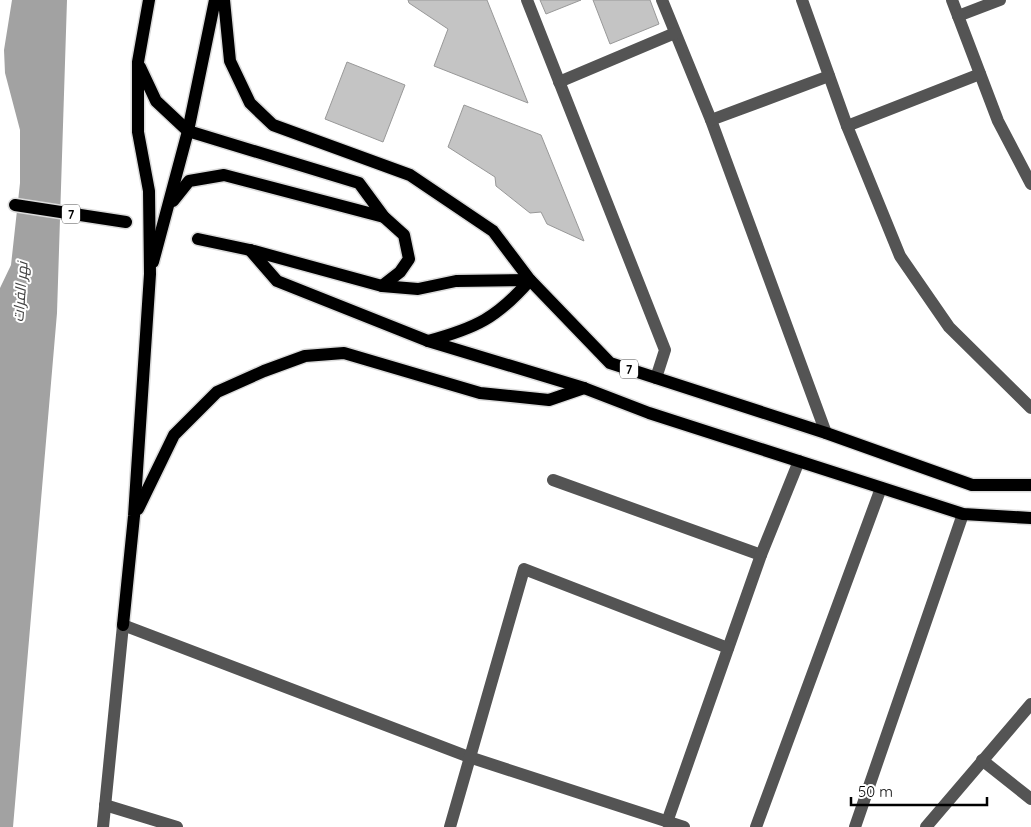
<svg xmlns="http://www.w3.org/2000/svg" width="1031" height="827" font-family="Quicksand,Cairo,sans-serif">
<rect width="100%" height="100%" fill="#fff"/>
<path fill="#a2a2a2" d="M 12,0 L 67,0 L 57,313 L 13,827 L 0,827 L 0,288 L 11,265 L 20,183 L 20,130 L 5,73 L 4,50 Z"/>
<g fill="#c4c4c4" stroke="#989898">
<path d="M 408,0 L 487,0 L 528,103 L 434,66 L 448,29 L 409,3 Z"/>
<path d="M 540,0 L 581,0 L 546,14 Z"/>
<path d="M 593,0 L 650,0 L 659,24 L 610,44 Z"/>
<path d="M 347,62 L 405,85 L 383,142 L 325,119 Z"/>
<path d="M 464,105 L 541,135 L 584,241 L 547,224 L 541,212 L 530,213 L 496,186 L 495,177 L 448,147 Z"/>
</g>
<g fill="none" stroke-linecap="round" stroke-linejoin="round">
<defs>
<g id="major">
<path d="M 224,0 L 230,61 L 250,103 L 273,125 L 410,175 L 493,231 L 530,280 C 497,318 476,328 428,341"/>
<path d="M 140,67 L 156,101 L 188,131 L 359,183 L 384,217 L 404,235 L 409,259 L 400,272 L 382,286"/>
<path d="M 173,201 L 189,181 L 224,175 L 384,217"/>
<path d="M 15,205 L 126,222"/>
<path d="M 198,239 L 250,250 L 382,286 L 418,289 L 456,281 L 530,280 L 610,363 L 826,433 L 972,485 L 1031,485"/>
<path d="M 250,250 L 277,281 L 428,341 L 584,388 L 649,413 L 963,514 L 1031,518"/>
<path d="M 153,262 L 188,131 L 215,0"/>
<path d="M 138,509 L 174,435 L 217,392 L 264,371 L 305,356 L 344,353 L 480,393 L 549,400 L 584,388"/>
<path d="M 123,625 L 134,516 L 150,274 L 149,191 L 138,132 L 138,62 L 149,0"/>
</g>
</defs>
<use href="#major" stroke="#dbdbdb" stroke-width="15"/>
<g stroke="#545454" stroke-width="12">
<path d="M 527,0 L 665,350 L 656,378"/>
<path d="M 662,0 L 711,120 L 826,433"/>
<path d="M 802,0 L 847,126 L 900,256 L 949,327 L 1031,408"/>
<path d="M 952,0 L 998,121 L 1031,184"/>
<path d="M 958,16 L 1000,0"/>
<path d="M 559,82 L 675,33"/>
<path d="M 711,120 L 829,76"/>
<path d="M 847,126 L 980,74"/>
<path d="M 553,480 L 761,555"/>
<path d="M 982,760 L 1031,799"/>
<path d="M 105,805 L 177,827"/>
<path d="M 667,822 L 761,555 L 799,461"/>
<path d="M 103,827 L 123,625 L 469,757 L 684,827"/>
<path d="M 450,827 L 524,569 L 728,648"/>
<path d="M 756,827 L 881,488"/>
<path d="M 855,827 L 963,514"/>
<path d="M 926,827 L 1031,704"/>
</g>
<use href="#major" stroke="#000" stroke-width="12"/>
</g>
<g text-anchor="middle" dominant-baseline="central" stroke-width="4" stroke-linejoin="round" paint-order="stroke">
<g fill="#fff" stroke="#4c4c4c" stroke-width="1">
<rect x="62" y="204.5" width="18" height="19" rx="4"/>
<rect x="620" y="359.5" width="18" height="19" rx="4"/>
</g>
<g font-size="12" font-weight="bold" fill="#000">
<text x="71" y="214">7</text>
<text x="629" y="369">7</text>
</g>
<g font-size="15" font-style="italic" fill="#434343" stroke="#fff">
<text transform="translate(20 292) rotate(-86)">نهر الفرات</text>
</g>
</g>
<path d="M851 797v8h136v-8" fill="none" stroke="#000000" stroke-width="2.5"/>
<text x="858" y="797" font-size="15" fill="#000000" stroke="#ffffff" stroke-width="4" paint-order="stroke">50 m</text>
</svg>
